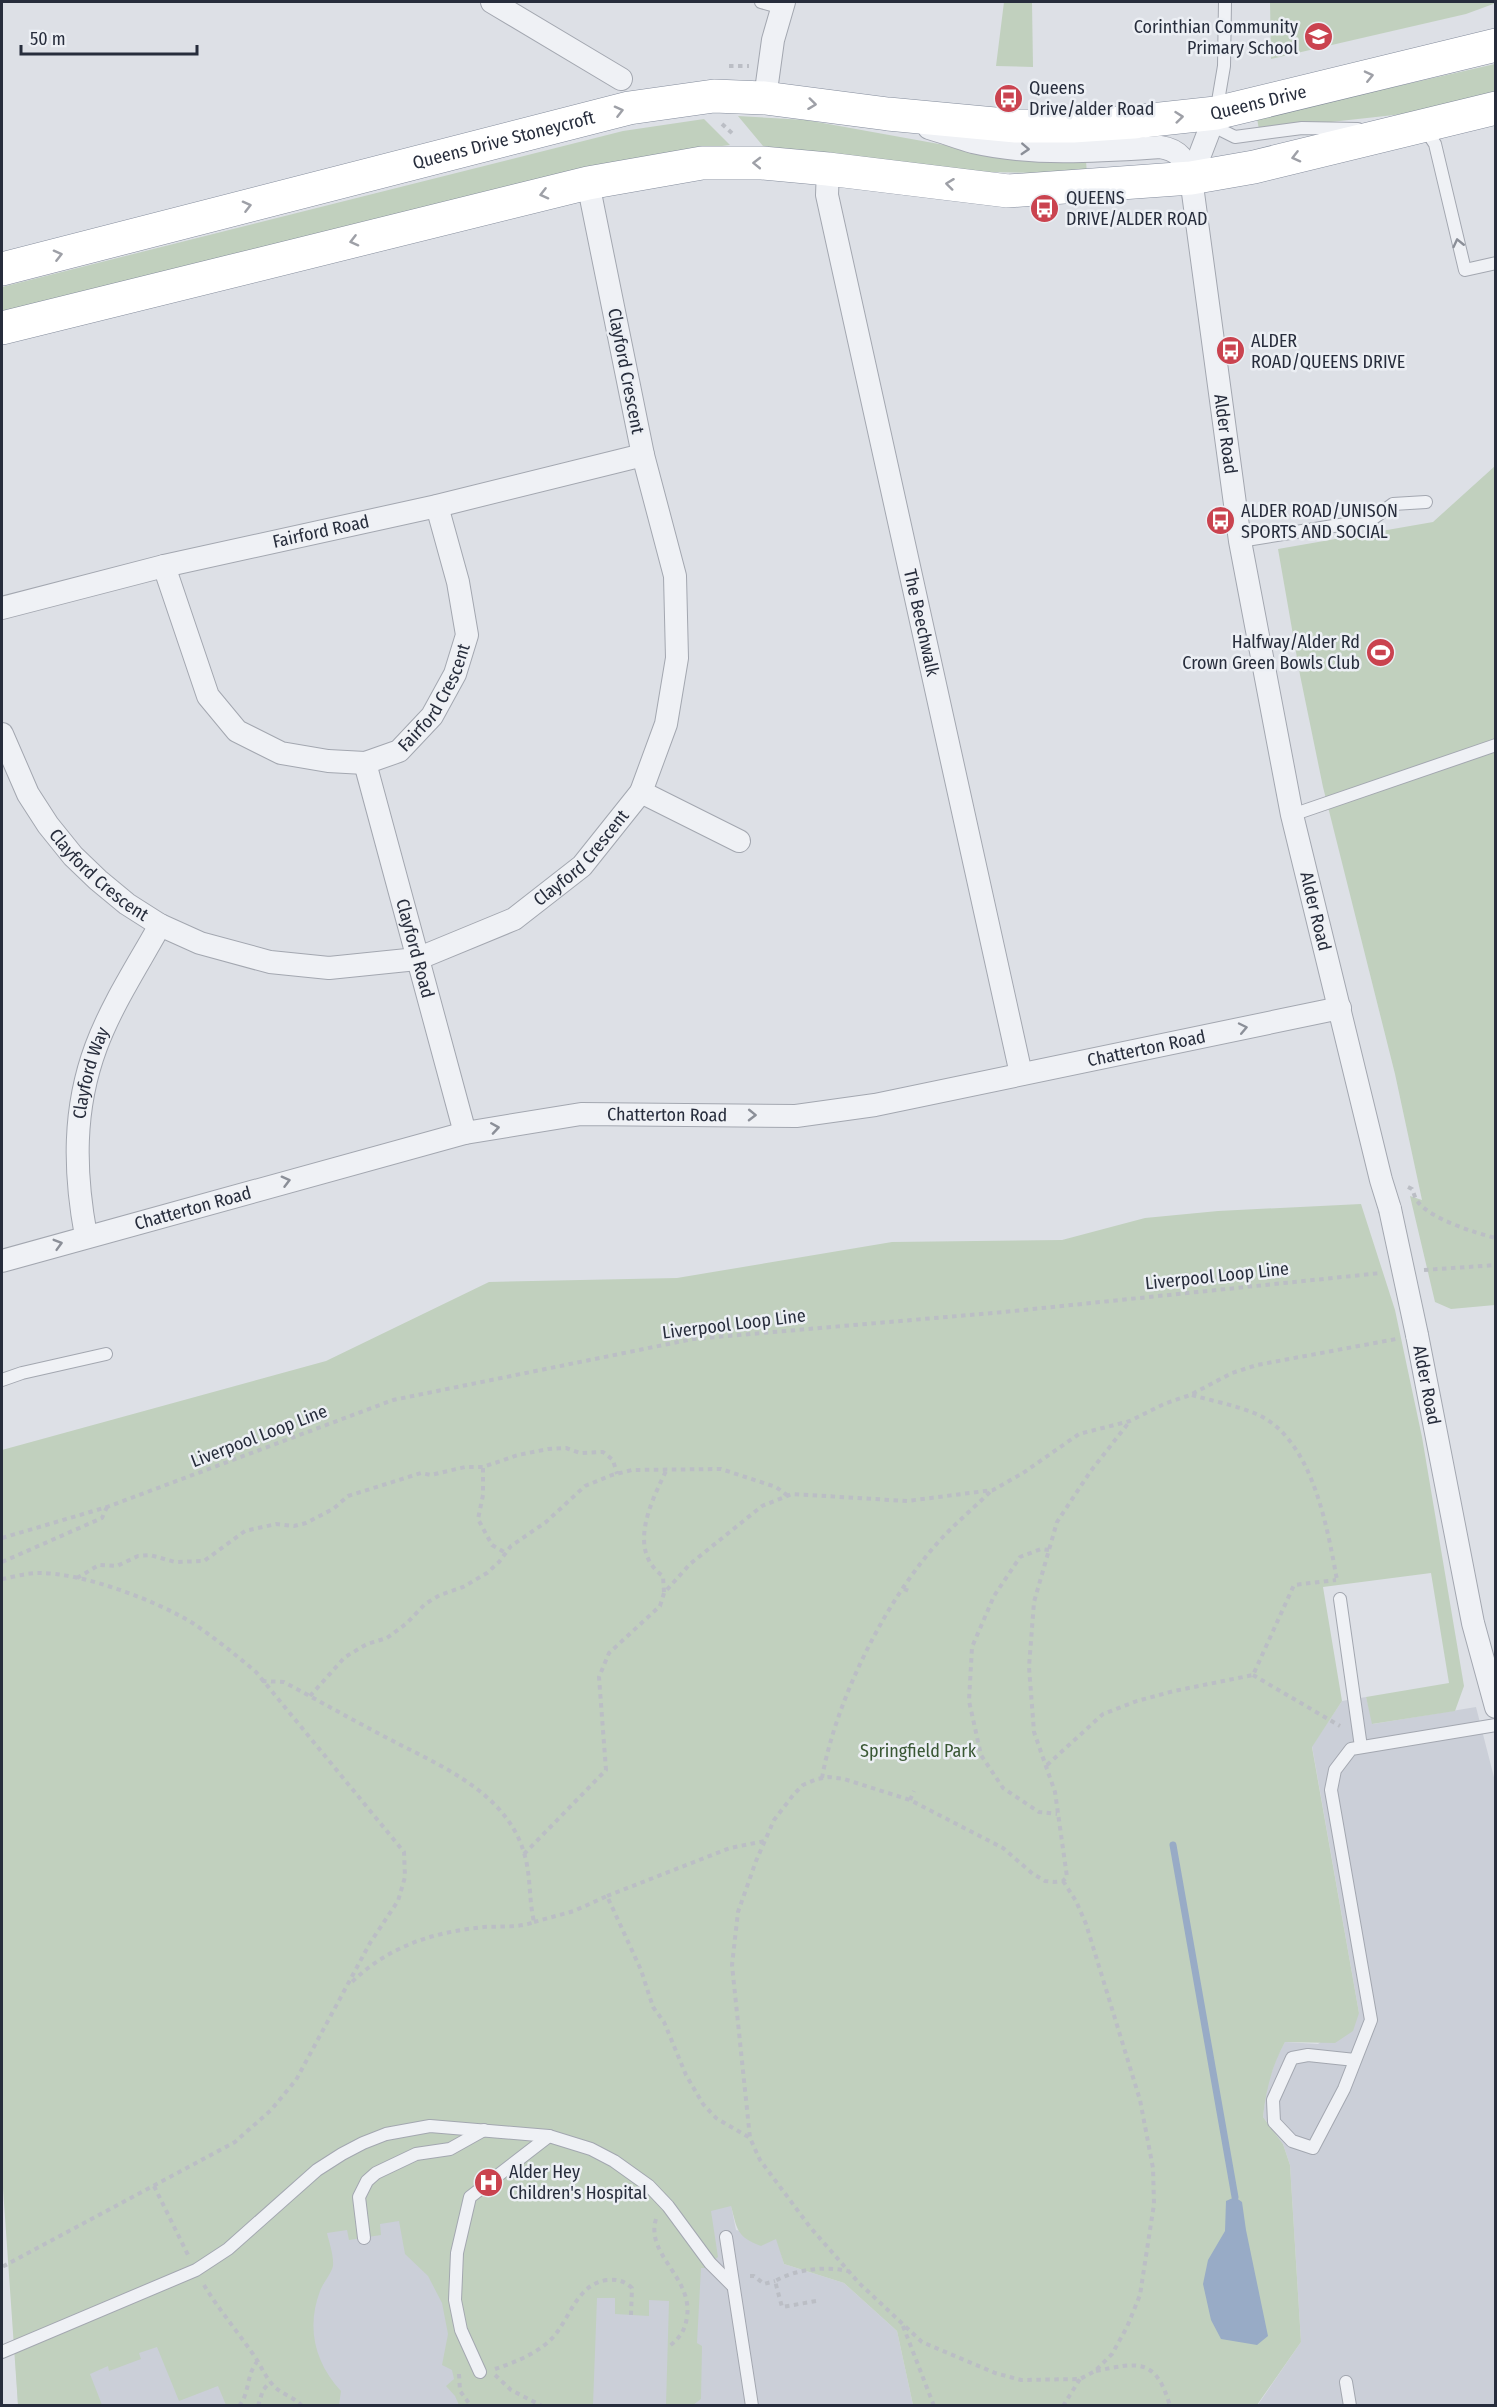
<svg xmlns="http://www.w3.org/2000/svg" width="1497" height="2407" font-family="'Fira Sans Condensed',sans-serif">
<rect width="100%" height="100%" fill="#dde0e6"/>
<g fill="#cbcfd8">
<path d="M 1366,1697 L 1373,1724 L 1476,1707 L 1496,1785 L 1495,2405 L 1257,2406 L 1301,2342 L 1290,2165 L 1283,2144 L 1263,2117 L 1266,2089 L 1277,2057 L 1285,2042 L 1318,2044 L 1359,2013 L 1312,1746 L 1342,1701 Z"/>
<path d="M 731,2205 L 736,2230 L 777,2239 L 784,2264 L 844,2283 L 897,2331 L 913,2405 L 18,2405 L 14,2337 L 181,2267 L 251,2221 Z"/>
</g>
<g fill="#c1d0be">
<path d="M 1004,2 L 1032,2 L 1033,67 L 996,66 Z"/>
<path d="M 1270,2 L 1495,2 L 1496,3 L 1466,14 L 1271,59 Z"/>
<path d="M 1495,64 L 1495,95 L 1412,113 L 1259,130 L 1257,118 Z"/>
<path d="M 738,116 L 806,120 L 1011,157 L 1086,161 L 1087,174 L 987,172 L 763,146 Z"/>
<path d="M 704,119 L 730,145 L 657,154 L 2,312 L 2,287 L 623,131 Z"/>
<path d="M 1495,466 L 1495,1305 L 1451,1309 L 1435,1302 L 1410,1196 L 1422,1200 L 1395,1074 L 1323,787 L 1300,675 L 1278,549 L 1433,522 Z"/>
<path d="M 1361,1204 L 1395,1310 L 1422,1437 L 1464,1686 L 1455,1711 L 1372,1724 L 1366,1697 L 1449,1683 L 1431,1573 L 1323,1587 L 1342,1701 L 1312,1747 L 1359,2013 L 1353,2031 L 1335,2043 L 1285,2042 C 1272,2066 1266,2089 1263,2117 L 1283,2144 L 1290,2165 L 1301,2342 L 1257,2405 L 913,2405 L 897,2331 L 844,2283 L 784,2264 L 776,2239 L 761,2246 C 736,2237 737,2228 731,2206 L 711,2211 L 718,2257 L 704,2268 L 701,2268 L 697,2343 L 702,2346 L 701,2399 L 693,2405 L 666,2405 L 669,2301 L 649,2300 L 649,2316 L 615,2314 L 615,2298 L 597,2298 L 593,2405 L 459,2405 L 455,2396 L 446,2386 L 454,2379 L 452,2370 L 442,2365 L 448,2334 L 442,2303 L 428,2276 L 405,2254 L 399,2221 L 380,2224 L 381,2235 L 349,2240 L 347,2230 L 327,2233 C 329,2242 334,2256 333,2266 C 331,2274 323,2283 320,2291 C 306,2328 315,2363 341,2391 L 339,2405 L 226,2405 L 218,2386 L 179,2401 L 157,2347 L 139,2353 L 141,2359 L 109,2371 L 108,2366 L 90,2374 L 102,2405 L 18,2405 L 2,2174 L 2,1450 L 326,1361 L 489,1282 L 677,1278 L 892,1242 L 1062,1240 L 1145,1218 L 1218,1211 Z"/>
</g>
<path fill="#98abc6" d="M 1235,2197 L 1242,2202 L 1246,2230 L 1268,2336 L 1257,2345 L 1221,2339 L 1211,2320 L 1203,2284 L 1208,2260 L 1225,2231 L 1226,2201 Z"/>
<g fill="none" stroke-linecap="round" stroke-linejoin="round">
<path stroke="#98abc6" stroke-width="7" d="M 1173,1845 L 1235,2197"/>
<defs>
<g id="service">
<path d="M 761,2 L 782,8"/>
<path d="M 1225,2 L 1224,66 L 1216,113 L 1223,131 L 1235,137 L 1302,128 L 1358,129"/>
<path d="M 1425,129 L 1435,144 L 1465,270 L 1496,263"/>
<path d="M 1240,541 L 1371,520 L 1393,504 L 1426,502"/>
<path d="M 1292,815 L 1496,745"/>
<path d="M 2,1380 L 22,1373 L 106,1354"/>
<path d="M 1340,1599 L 1361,1747"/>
<path d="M 1355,2060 L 1308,2055 L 1292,2058 L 1273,2100 L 1274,2122 L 1292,2141 L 1313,2148 L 1344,2089 L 1371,2020 L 1331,1790 L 1335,1770 L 1351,1749 L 1496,1725"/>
<path d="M 726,2237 L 752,2406"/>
<path d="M 364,2238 L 359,2197 L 367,2181 L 376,2173 L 416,2154 L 450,2149 L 484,2130"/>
<path d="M 2,2352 L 196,2270 L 228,2249 L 317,2170 L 342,2154 L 363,2143 L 386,2134 L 430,2126 L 549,2136 L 591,2149 L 614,2161 L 649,2186 L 668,2206 L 710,2263 L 732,2285"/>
<path d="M 480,2372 L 461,2330 L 455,2300 L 457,2253 L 470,2197 L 549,2136"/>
<path d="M 1346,2382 L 1350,2406"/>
</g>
<g id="minor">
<path d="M 492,2 L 621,79"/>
<path d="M 765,98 L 773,40 L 784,2"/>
<path id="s1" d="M 1216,113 L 1191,178 L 1240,541 L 1292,815 L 1381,1180 L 1390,1209"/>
<path d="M 929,128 C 944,132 958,138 973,142 C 1034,156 1099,151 1160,147 C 1180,150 1185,160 1191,178"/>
<path id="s2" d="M 828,169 L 827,195 L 1021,1074"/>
<path id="s3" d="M 164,566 L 208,696 L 237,731 L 281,753 L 328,761 L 365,763 L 399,751 L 432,716 L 455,674 L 467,635 L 458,582 L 437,506"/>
<path id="s4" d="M 2,608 L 164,566 L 437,506 L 643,455"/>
<path id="s5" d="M 2,734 L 28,794 L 48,825 L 73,856 L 98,880 L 127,904 L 160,925 L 200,943 L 270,962 L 329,968 L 417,959 L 514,919 L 582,866 L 641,792 L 666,724 L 677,658 L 675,576 L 643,455 L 588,183"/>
<path id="s6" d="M 365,763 L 465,1133"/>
<path d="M 641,792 L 739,841"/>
<path id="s7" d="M 86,1236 C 74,1171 73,1109 96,1047 C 112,1004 138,965 160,925"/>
<path id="s8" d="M 2,1261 L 465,1133 L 581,1114 L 796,1116 L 875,1105 L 1340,1008"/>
<path id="s9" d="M 1417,1335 L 1473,1623 L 1496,1707"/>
</g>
<g id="trunk">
<path id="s10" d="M 2,269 L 629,108 L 714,96 L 765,98 L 888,114 L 1016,126 L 1073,126 L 1133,122 L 1216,113 L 1496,45"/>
<path d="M 2,328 L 588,183 L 702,163 L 762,163 L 828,169 L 1008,191 L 1191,178 L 1254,167 L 1496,108"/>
</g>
</defs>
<use href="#service" stroke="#a3a7b0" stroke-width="14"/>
<use href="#minor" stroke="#a3a7b0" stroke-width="24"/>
<use href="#trunk" stroke="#848c9c" stroke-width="34"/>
<g stroke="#bbbec5" stroke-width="4" stroke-dasharray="4.5 4.5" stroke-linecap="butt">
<path d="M 729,66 L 749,66"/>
<path d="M 722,124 L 734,135"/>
<path d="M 1408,1187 L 1412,1189 C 1414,1193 1415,1199 1418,1202 C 1431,1219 1475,1233 1496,1238"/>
<path d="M 1424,1270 L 1496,1265"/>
<path d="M 1192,1395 C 1212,1401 1235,1405 1254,1413 C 1312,1436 1327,1526 1337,1580"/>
<path d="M 483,1468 L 483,1495 L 478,1519 L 492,1545 L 506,1553"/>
<path d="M 2,1538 L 107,1507 L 393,1400 L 693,1339 L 1004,1312 L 1381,1273"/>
<path d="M 1049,1550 L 1041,1549 L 1020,1557 L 994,1596 L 972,1647 L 969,1701 L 981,1755 L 1003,1788 L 1039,1812 L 1057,1814"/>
<path d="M 2,1562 L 102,1518 L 107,1507"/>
<path d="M 77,1578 L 99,1565 L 117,1566 L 138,1556 L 150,1555 L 175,1562 L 204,1561 L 245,1531 L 276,1524 L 294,1526 L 306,1523 L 333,1509 L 348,1496 L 421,1473 L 431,1475 L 465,1467 L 483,1467 L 518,1455 L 548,1449 L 566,1448 L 580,1453 L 603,1452 L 613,1460 L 617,1474"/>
<path d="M 2,1579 C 13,1577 26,1573 38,1573 C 81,1572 158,1601 194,1624 C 216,1639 236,1655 256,1672 L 404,1852 L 405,1877 L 398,1901 L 370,1943 L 296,2080 L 271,2110 L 235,2142 L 2,2267"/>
<path d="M 904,1589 L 909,1591"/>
<path d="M 664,1592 L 663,1576 C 626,1550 652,1500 667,1469"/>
<path d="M 1253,1675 L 1340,1726"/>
<path d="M 262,1681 L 284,1682 C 321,1702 356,1722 393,1741 C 439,1765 494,1788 518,1837 C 533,1870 527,1890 534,1922 C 518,1928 501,1926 484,1927 C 434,1932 388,1946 351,1983"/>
<path d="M 310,1696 L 345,1657 L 367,1644 L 387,1638 L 407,1623 L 425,1604 L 440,1595 L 463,1587 L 487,1573 L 499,1562 L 511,1546 L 546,1522 L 585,1486 L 612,1475 L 632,1470 L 721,1469 L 776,1487 L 788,1496"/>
<path d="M 1047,1765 L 1103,1714 L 1137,1701 L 1174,1691 L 1253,1675 L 1294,1585 L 1336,1580"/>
<path d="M 822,1778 C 836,1699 887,1597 942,1538 C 958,1521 976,1506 992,1490"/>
<path d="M 910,1800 L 914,1791"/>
<path d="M 524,1854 L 606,1770 L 599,1677 L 609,1653 L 660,1606 L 664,1593 L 690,1564 L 762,1506 L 792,1494 L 907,1501 L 993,1490 L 1023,1473 L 1079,1434 L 1130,1421 L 1164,1404 L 1190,1395 L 1232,1373 L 1257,1365 L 1396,1339"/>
<path d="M 1063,1881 L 1076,1901 L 1086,1924 L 1140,2100 L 1153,2168 L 1154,2204 L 1140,2295 L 1127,2327 L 1112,2354 L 1095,2371 L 1080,2379 L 1021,2380 L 995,2373 L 922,2342 L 859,2283 L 810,2227 L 760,2160 L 750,2138 L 732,1965 L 738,1912 L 756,1861 L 774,1820 L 794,1794 L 803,1785 L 817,1779 L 829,1777 L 844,1779 L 910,1800 L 1003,1848 L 1033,1874 L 1045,1881 L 1054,1882 L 1063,1881 L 1067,1877 L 1055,1792 L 1034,1732 L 1029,1667 L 1034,1602 L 1057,1522 L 1090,1472 L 1130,1421"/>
<path d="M 607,1896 L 730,1848 L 765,1841"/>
<path d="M 534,1922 L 574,1911 L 607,1896 L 641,1970 L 653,2007 L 664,2022 L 686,2075 L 703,2104 L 716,2118 L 750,2138"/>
<path d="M 154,2186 L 189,2257"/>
<path d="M 656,2219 C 645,2255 693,2277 687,2317 C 685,2331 679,2339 668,2347"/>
<path d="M 750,2276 L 754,2276 L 764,2284 L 775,2281"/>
<path d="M 204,2285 C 219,2310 238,2332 255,2357 C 261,2366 265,2376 272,2384 C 280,2394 293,2396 302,2406"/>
<path d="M 816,2301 L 782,2307 L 775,2281 C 797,2269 824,2266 848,2271"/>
<path d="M 903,2326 L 934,2406"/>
<path d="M 495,2369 C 516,2362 541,2352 555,2335 C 571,2315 578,2284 607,2280 C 618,2279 624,2281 632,2288 L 631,2315"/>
<path d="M 1096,2371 C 1139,2362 1156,2358 1170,2406"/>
<path d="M 459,2374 L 460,2391 L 471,2406"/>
<path d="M 495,2375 L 511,2390 L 542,2406"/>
<path d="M 239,2406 C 250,2393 246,2375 257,2362"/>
<path d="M 258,2406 L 263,2390 L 270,2382"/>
<path d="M 1063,2406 L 1080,2379"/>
</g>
<use href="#service" stroke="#eff1f5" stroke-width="12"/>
<use href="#minor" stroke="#eff1f5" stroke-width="22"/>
<use href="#trunk" stroke="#fff" stroke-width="33"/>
<defs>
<path id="minor-bridge" d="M 1390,1209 L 1417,1335"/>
</defs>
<use href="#minor-bridge" stroke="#a3a7b0" stroke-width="24" stroke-linecap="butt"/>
<use href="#minor-bridge" stroke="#eff1f5" stroke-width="22"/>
</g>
<defs><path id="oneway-chevron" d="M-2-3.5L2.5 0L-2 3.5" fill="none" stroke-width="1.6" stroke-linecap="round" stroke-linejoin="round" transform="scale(1.5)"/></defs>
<g stroke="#9ea0a7">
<use href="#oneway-chevron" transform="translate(1369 76) rotate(-13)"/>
<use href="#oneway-chevron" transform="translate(812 104) rotate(7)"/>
<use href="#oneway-chevron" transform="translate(619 111) rotate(-14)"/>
<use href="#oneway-chevron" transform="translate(1179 117) rotate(-6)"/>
<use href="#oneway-chevron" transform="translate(1296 157) rotate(166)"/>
<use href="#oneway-chevron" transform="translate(757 163) rotate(-179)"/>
<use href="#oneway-chevron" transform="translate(950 184) rotate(-173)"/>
<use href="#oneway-chevron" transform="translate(544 194) rotate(166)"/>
<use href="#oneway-chevron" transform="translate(247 206) rotate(-14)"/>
<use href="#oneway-chevron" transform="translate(354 241) rotate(166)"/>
<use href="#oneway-chevron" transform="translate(58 255) rotate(-14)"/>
</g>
<g stroke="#8b8f98">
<use href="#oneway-chevron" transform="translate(1025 149) rotate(3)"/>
<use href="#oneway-chevron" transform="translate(1458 243) rotate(-103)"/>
<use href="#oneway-chevron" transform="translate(1243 1028) rotate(-12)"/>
<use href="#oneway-chevron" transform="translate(752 1115) rotate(1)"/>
<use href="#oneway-chevron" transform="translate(495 1128) rotate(-9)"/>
<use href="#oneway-chevron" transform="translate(286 1181) rotate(-15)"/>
<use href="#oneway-chevron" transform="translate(58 1244) rotate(-16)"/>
</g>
<defs>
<symbol id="school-disc" viewBox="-11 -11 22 22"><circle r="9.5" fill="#ca434f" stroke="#eceff4"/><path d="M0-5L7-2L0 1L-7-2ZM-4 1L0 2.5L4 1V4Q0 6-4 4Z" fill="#fff"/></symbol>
<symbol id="bus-disc" viewBox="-11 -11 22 22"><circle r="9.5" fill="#ca434f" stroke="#eceff4"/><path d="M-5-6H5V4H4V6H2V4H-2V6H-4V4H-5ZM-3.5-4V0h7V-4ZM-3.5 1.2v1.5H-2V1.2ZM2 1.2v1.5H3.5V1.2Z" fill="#fff"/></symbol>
<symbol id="stadium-disc" viewBox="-11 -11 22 22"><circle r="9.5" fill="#ca434f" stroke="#eceff4"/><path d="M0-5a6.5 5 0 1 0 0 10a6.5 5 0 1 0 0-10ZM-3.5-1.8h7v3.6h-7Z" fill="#fff"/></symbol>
<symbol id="hospital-disc" viewBox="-11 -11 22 22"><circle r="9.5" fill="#ca434f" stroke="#eceff4"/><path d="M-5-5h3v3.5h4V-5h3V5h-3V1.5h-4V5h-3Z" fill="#fff"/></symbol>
</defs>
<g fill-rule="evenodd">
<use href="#school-disc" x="1302" y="20" width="33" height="33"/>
<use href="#bus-disc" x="992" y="82" width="33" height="33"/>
<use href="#bus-disc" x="1028" y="192" width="33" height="33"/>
<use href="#bus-disc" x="1214" y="334" width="33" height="33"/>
<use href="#bus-disc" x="1204" y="504" width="33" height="33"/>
<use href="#stadium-disc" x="1364" y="636" width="33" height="33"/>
<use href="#hospital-disc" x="472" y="2166" width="33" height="33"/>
</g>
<g text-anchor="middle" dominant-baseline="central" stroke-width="5" stroke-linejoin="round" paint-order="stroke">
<g font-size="18" fill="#272d3c" stroke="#eceff4" text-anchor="start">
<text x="1298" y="27" text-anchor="end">Corinthian Community<tspan x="1298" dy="21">Primary School</tspan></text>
<text x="1029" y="88">Queens<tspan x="1029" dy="21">Drive/alder Road</tspan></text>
<text x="1066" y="198">QUEENS<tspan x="1066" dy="21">DRIVE/ALDER ROAD</tspan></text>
<text x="1251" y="341">ALDER<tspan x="1251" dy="21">ROAD/QUEENS DRIVE</tspan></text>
<text x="1241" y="511">ALDER ROAD/UNISON<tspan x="1241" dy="21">SPORTS AND SOCIAL</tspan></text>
<text x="1360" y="642" text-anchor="end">Halfway/Alder Rd<tspan x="1360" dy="21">Crown Green Bowls Club</tspan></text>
<text x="509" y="2172">Alder Hey<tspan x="509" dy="21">Children's Hospital</tspan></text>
</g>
<g font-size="18" fill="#272d3c" stroke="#eceff4">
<text stroke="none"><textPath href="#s10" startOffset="1281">Queens Drive</textPath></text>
<text stroke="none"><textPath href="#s10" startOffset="518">Queens Drive Stoneycroft</textPath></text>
<text transform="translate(626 371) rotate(79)">Clayford Crescent</text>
<text stroke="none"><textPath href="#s1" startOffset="328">Alder Road</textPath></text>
<text stroke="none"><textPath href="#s4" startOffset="328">Fairford Road</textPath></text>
<text stroke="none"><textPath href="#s2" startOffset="464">The Beechwalk</textPath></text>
<text stroke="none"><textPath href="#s3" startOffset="418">Fairford Crescent</textPath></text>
<text stroke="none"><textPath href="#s5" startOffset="714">Clayford Crescent</textPath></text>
<text stroke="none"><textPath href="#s5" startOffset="174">Clayford Crescent</textPath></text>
<text stroke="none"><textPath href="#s1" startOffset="814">Alder Road</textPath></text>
<text stroke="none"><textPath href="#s6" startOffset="192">Clayford Road</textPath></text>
<text stroke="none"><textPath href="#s8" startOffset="1170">Chatterton Road</textPath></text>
<text stroke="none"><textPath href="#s7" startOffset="165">Clayford Way</textPath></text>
<text stroke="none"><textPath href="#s8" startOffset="684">Chatterton Road</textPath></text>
<text stroke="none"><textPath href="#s8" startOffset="198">Chatterton Road</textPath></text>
<text transform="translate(1217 1276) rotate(-6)">Liverpool Loop Line</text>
<text transform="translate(734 1324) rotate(-7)">Liverpool Loop Line</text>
<text stroke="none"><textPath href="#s9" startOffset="51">Alder Road</textPath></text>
<text transform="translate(259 1436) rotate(-21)">Liverpool Loop Line</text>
</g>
<g font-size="18" fill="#395734" stroke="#eceff4">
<text x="918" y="1751">Springfield Park</text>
</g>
</g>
<rect width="1497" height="2407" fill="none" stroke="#272d3c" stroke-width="6"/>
<path d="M21 45v9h176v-9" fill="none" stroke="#272d3c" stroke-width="3"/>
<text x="30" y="45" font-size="18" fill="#272d3c" stroke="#eceff4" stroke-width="4.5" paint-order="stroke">50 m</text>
</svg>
